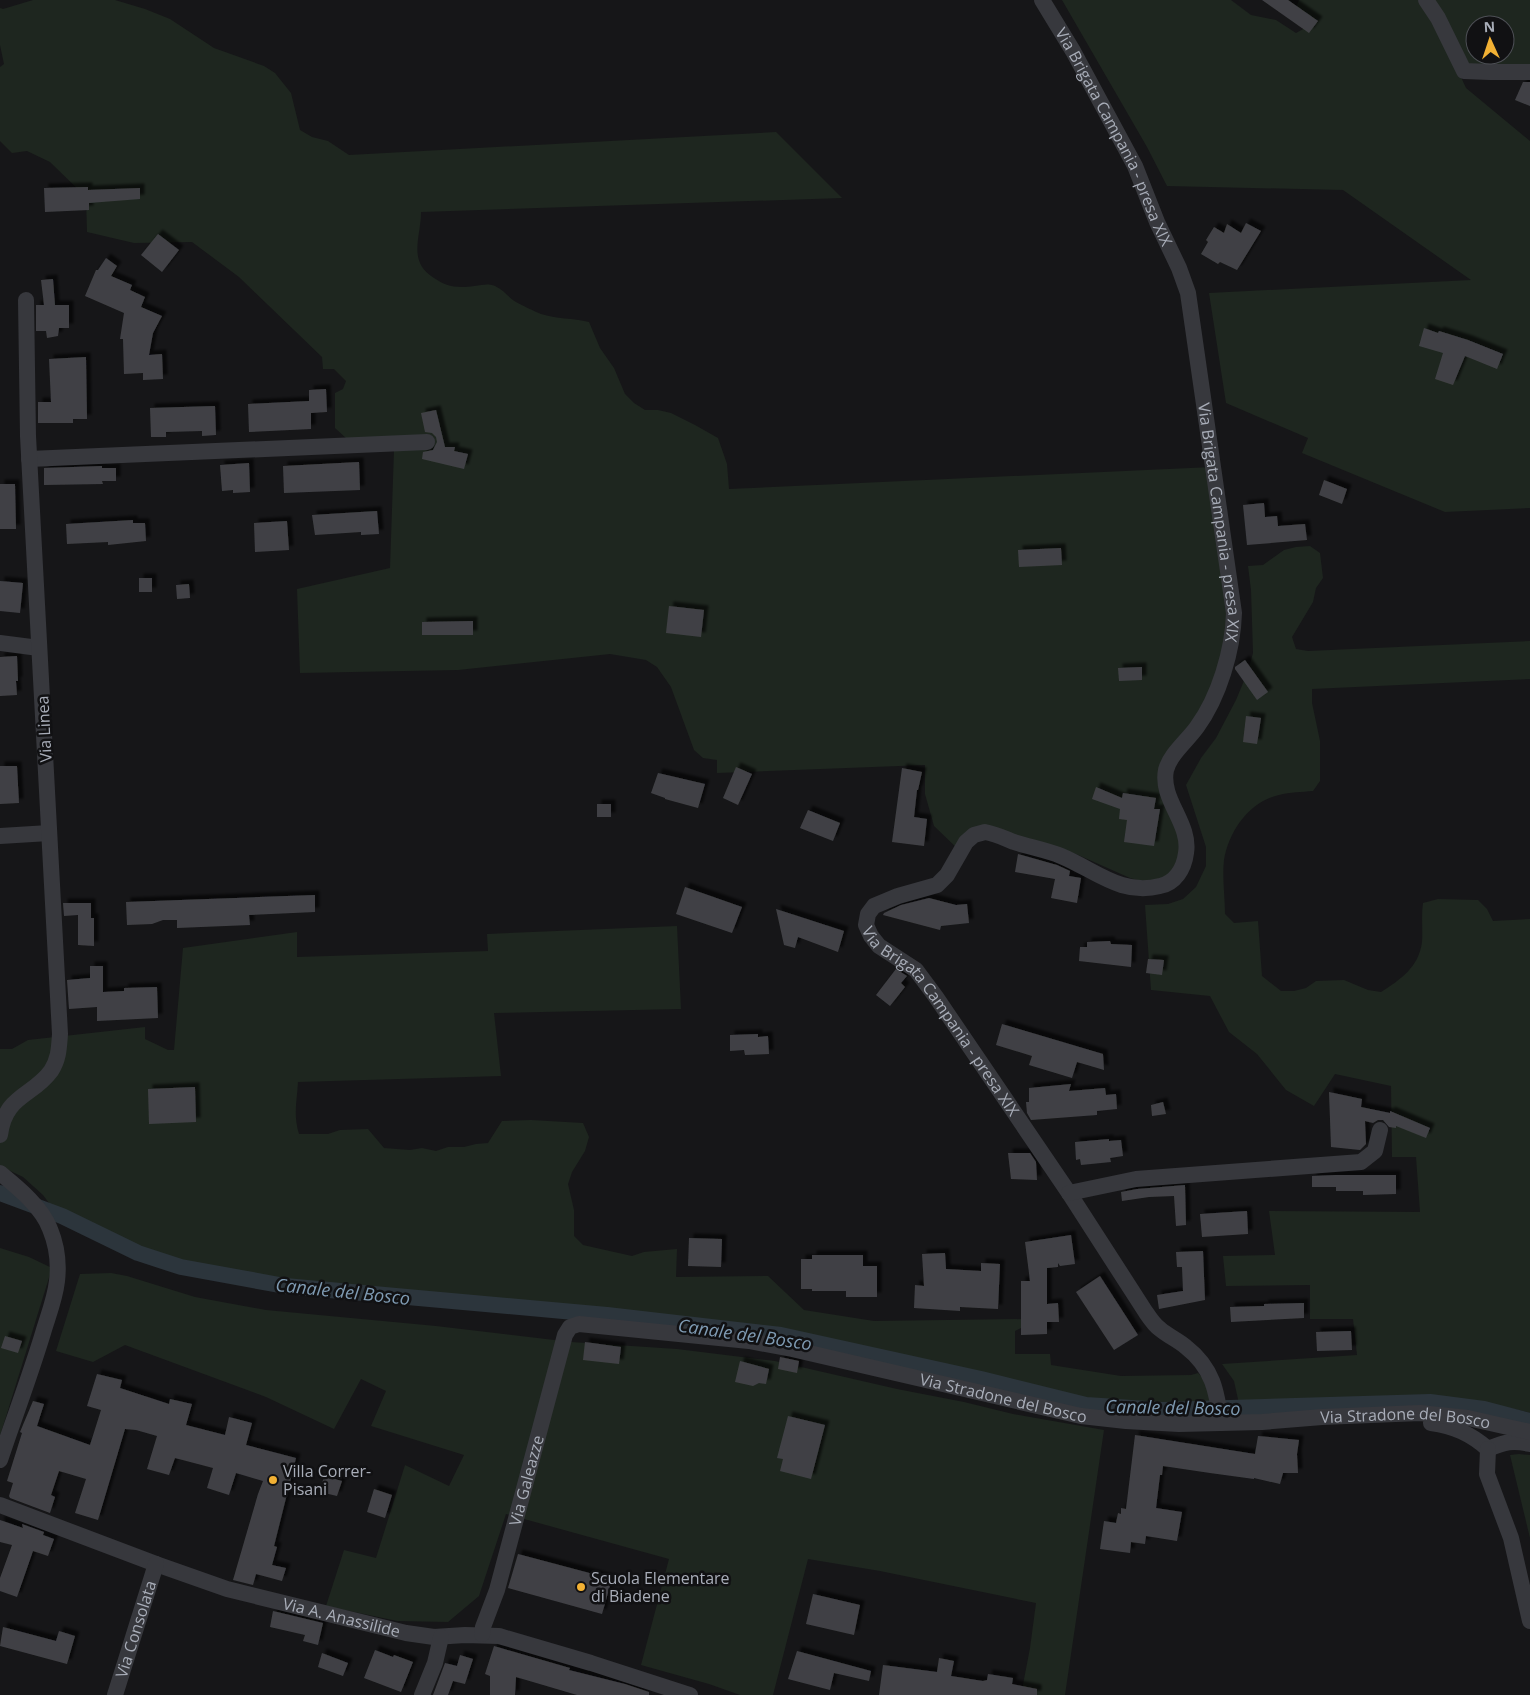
<svg xmlns="http://www.w3.org/2000/svg" width="1530" height="1695" font-family="'Open Sans',sans-serif">
<defs>
<filter id="shadow"><feDropShadow dx="4.5" dy="-4.5" stdDeviation="1" flood-color="#0009"/></filter>
</defs>
<rect width="100%" height="100%" fill="#161618"/>
<g fill="#1e261f" fill-rule="evenodd">
<path d="M 33,0 L 115,0 L 145,9 L 170,19 L 214,48 L 264,66 L 275,73 L 291,93 L 300,130 L 312,137 L 328,141 L 349,155 L 776,132 L 842,198 L 421,212 C 421,238 407,261 434,278 C 443,284 450,287 462,287 C 474,288 484,282 495,286 C 504,290 509,298 516,302 C 521,305 536,312 541,314 C 556,319 573,318 589,322 L 600,348 L 614,368 L 625,394 L 634,403 L 645,410 L 658,410 L 671,413 L 695,425 L 718,438 L 727,464 L 729,489 L 1212,467 L 1228,592 L 1226,663 L 1169,766 L 1183,851 L 1171,878 L 1145,882 L 1130,878 L 1076,854 L 992,830 L 960,851 L 934,826 L 925,794 L 925,765 L 717,773 L 717,760 L 703,758 L 694,750 L 671,687 L 657,667 L 646,660 L 610,654 L 458,670 L 300,673 L 297,589 L 390,568 L 394,450 L 347,439 L 335,428 L 335,393 L 343,389 L 346,381 L 334,369 L 323,369 L 322,357 L 239,277 L 192,242 L 134,243 L 87,232 L 86,197 L 50,162 L 27,151 L 12,153 L 0,141 L 0,67 L 4,64 L 0,45 L 0,8 L 3,9 Z"/>
<path d="M 1062,0 L 1231,0 L 1251,15 L 1276,20 L 1296,33 L 1307,27 L 1297,5 L 1299,0 L 1530,0 L 1530,74 L 1460,75 L 1466,88 L 1530,141 L 1530,508 L 1445,512 L 1302,453 L 1308,438 L 1226,403 L 1209,293 L 1471,280 L 1343,190 L 1167,186 L 1147,147 ZM 1475,25 L 1505,25 L 1505,55 L 1475,55 Z"/>
<path d="M 1310,546 L 1320,553 L 1323,578 L 1316,588 L 1313,602 L 1292,637 L 1296,649 L 1308,651 L 1530,641 L 1530,679 L 1312,689 L 1312,703 L 1320,741 L 1320,781 L 1313,791 C 1302,792 1290,792 1279,795 C 1249,802 1229,831 1224,860 C 1222,877 1225,897 1225,914 L 1234,923 L 1258,921 L 1262,976 L 1281,991 L 1294,991 L 1306,988 L 1316,981 L 1344,980 L 1368,990 L 1381,992 C 1400,980 1419,967 1422,942 C 1423,929 1421,916 1423,903 L 1438,899 L 1478,900 L 1487,909 L 1493,921 L 1530,919 L 1530,1413 C 1476,1397 1418,1401 1363,1405 C 1322,1408 1282,1410 1241,1413 L 1234,1381 L 1222,1364 L 1357,1355 L 1353,1319 L 1310,1319 L 1310,1285 L 1226,1286 L 1223,1256 L 1275,1255 L 1269,1211 L 1420,1212 L 1416,1157 L 1392,1157 L 1391,1086 L 1335,1074 L 1314,1106 L 1286,1090 L 1257,1054 L 1229,1032 L 1210,996 L 1151,990 L 1145,905 L 1168,904 L 1183,899 L 1196,887 L 1206,866 L 1206,847 L 1186,785 L 1201,758 L 1216,738 L 1236,700 L 1248,671 L 1253,653 L 1251,590 L 1248,566 L 1263,565 L 1284,550 L 1296,547 Z"/>
<path d="M 677,926 L 681,1009 L 494,1013 L 501,1076 L 298,1082 C 297,1101 293,1115 299,1134 L 328,1134 L 340,1130 L 368,1129 L 384,1148 L 410,1150 L 422,1148 L 436,1151 L 448,1147 L 464,1147 L 476,1144 L 488,1143 L 502,1121 L 531,1120 L 583,1123 L 589,1137 L 585,1151 L 572,1172 L 568,1184 L 574,1210 L 574,1236 L 583,1245 L 632,1256 L 644,1252 L 677,1249 L 676,1277 L 768,1276 L 804,1310 L 874,1321 L 1026,1319 L 1023,1327 L 1015,1331 L 1015,1354 L 1050,1354 L 1051,1365 L 1121,1376 L 1191,1375 L 1198,1373 L 1205,1380 L 1218,1414 L 1189,1414 L 1114,1408 L 1018,1391 L 969,1379 L 903,1366 L 779,1338 L 735,1331 L 679,1326 L 573,1318 L 269,1286 L 200,1274 L 133,1254 L 115,1236 L 52,1207 L 43,1195 L 23,1177 L 0,1166 L 0,1049 L 12,1049 L 28,1040 L 145,1027 L 145,1039 L 168,1050 L 174,1050 L 183,948 L 297,932 L 297,957 L 488,951 L 487,934 Z"/>
<path d="M 0,1248 L 29,1257 L 52,1268 L 0,1436 Z"/>
<path d="M 111,1273 L 127,1276 L 195,1297 L 266,1310 L 436,1326 L 571,1342 L 677,1349 L 775,1361 L 897,1389 L 964,1402 L 1013,1414 L 1104,1430 L 1065,1695 L 1021,1695 L 1030,1648 L 1036,1603 L 880,1571 L 808,1559 L 773,1695 L 740,1695 L 709,1684 L 641,1665 L 669,1559 L 506,1514 L 479,1596 L 448,1622 L 397,1621 L 326,1606 L 344,1550 L 376,1558 L 405,1465 L 449,1486 L 464,1455 L 371,1426 L 386,1391 L 361,1379 L 334,1429 L 266,1397 L 125,1345 L 93,1362 L 56,1351 L 80,1274 Z"/>
<path d="M 1519,1454 L 1530,1455 L 1530,1538 L 1510,1455 Z"/>
</g>
<g fill="none" stroke-linecap="round" stroke-linejoin="round">
<path stroke="#2c353c" stroke-width="16" d="M 0,1193 L 62,1216 L 138,1253 L 181,1267 L 285,1286 L 607,1315 L 781,1335 L 981,1379 L 1086,1405 L 1162,1410 L 1430,1402 L 1484,1409 L 1530,1421"/>
</g>
<g fill="#404145" filter="url(#shadow)">
<path d="M 1262,0 L 1288,0 L 1318,21 L 1309,33 Z"/>
<path d="M 1523,82 L 1530,82 L 1530,106 L 1515,100 Z"/>
<path d="M 88,187 L 88,190 L 140,188 L 140,199 L 89,203 L 89,210 L 45,212 L 44,188 Z"/>
<path d="M 1246,223 L 1261,231 L 1237,270 L 1220,262 L 1218,264 L 1201,254 L 1208,242 L 1206,240 L 1214,227 L 1224,233 L 1227,224 L 1241,233 Z"/>
<path d="M 158,234 L 179,250 L 162,272 L 141,255 Z"/>
<path d="M 106,258 L 117,266 L 111,276 L 132,285 L 130,290 L 145,297 L 141,307 L 162,316 L 153,333 L 149,355 L 162,354 L 163,379 L 143,380 L 143,373 L 124,374 L 123,339 L 120,339 L 124,313 L 85,296 L 96,270 L 98,270 Z"/>
<path d="M 53,279 L 55,305 L 69,305 L 69,328 L 59,328 L 58,336 L 47,338 L 46,331 L 36,331 L 36,305 L 44,305 L 41,280 Z"/>
<path d="M 1424,328 L 1438,333 L 1439,331 L 1468,340 L 1503,354 L 1497,369 L 1465,356 L 1453,385 L 1435,379 L 1443,353 L 1419,346 Z"/>
<path d="M 86,357 L 87,419 L 73,419 L 73,423 L 38,423 L 38,402 L 51,402 L 49,359 Z"/>
<path d="M 326,389 L 327,412 L 311,413 L 311,429 L 249,432 L 248,404 L 309,401 L 309,390 Z"/>
<path d="M 215,406 L 216,435 L 202,436 L 202,431 L 166,432 L 166,437 L 151,437 L 150,408 Z"/>
<path d="M 436,410 L 445,447 L 455,447 L 454,451 L 468,454 L 464,469 L 422,459 L 423,452 L 433,450 L 437,442 L 436,437 L 432,433 L 425,432 L 421,413 Z"/>
<path d="M 359,462 L 360,490 L 284,493 L 283,466 Z"/>
<path d="M 249,463 L 250,492 L 233,493 L 233,490 L 222,491 L 220,465 Z"/>
<path d="M 102,466 L 102,468 L 116,468 L 116,481 L 102,481 L 103,484 L 44,485 L 44,468 Z"/>
<path d="M 1324,480 L 1347,489 L 1342,504 L 1319,495 Z"/>
<path d="M 0,484 L 15,484 L 16,529 L 0,529 Z"/>
<path d="M 1264,503 L 1265,517 L 1277,516 L 1278,526 L 1305,524 L 1307,540 L 1247,545 L 1243,505 Z"/>
<path d="M 377,511 L 379,534 L 361,535 L 361,532 L 315,535 L 312,515 Z"/>
<path d="M 133,520 L 133,523 L 145,523 L 146,541 L 108,545 L 108,542 L 67,544 L 66,524 Z"/>
<path d="M 287,521 L 289,550 L 255,552 L 254,523 Z"/>
<path d="M 1061,548 L 1062,565 L 1019,567 L 1018,550 Z"/>
<rect x="139" y="578" width="13" height="14"/>
<path d="M 0,581 L 23,583 L 20,613 L 0,611 Z"/>
<path d="M 189,584 L 190,598 L 177,599 L 176,585 Z"/>
<path d="M 669,606 L 704,610 L 701,637 L 666,633 Z"/>
<path d="M 473,621 L 473,635 L 422,635 L 422,622 Z"/>
<path d="M 17,656 L 18,681 L 16,681 L 17,695 L 0,696 L 0,657 Z"/>
<path d="M 1245,660 L 1268,692 L 1257,700 L 1235,669 L 1235,667 Z"/>
<path d="M 1142,667 L 1142,680 L 1119,681 L 1118,668 Z"/>
<path d="M 1246,716 L 1261,718 L 1257,744 L 1243,742 Z"/>
<path d="M 0,766 L 17,766 L 19,803 L 0,804 Z"/>
<path d="M 736,767 L 752,774 L 738,805 L 723,798 Z"/>
<path d="M 902,768 L 922,772 L 918,790 L 917,790 L 914,817 L 927,819 L 924,846 L 892,842 Z"/>
<path d="M 658,773 L 705,784 L 698,808 L 665,799 L 665,798 L 651,793 Z"/>
<path d="M 1096,787 L 1122,798 L 1123,793 L 1156,798 L 1154,809 L 1160,809 L 1154,846 L 1124,842 L 1127,820 L 1119,819 L 1120,809 L 1092,799 Z"/>
<rect x="597" y="804" width="14" height="13"/>
<path d="M 808,810 L 840,823 L 833,841 L 800,828 Z"/>
<path d="M 1018,854 L 1057,865 L 1070,871 L 1069,876 L 1081,878 L 1077,903 L 1051,898 L 1055,879 L 1015,872 Z"/>
<path d="M 685,887 L 742,907 L 732,933 L 676,914 Z"/>
<path d="M 315,895 L 315,912 L 249,915 L 250,925 L 177,928 L 177,920 L 163,920 L 152,924 L 127,925 L 126,902 Z"/>
<path d="M 929,898 L 956,905 L 967,904 L 969,923 L 941,926 L 940,930 L 883,915 L 884,913 L 901,905 Z"/>
<path d="M 63,903 L 91,903 L 91,918 L 94,918 L 94,946 L 78,945 L 78,915 L 64,916 Z"/>
<path d="M 776,909 L 844,931 L 838,952 L 798,937 L 795,948 L 784,945 Z"/>
<path d="M 1110,941 L 1111,944 L 1132,945 L 1131,967 L 1079,961 L 1080,947 L 1087,947 L 1087,942 Z"/>
<path d="M 1148,959 L 1164,960 L 1162,975 L 1146,973 Z"/>
<path d="M 90,966 L 103,966 L 103,992 L 124,991 L 124,988 L 157,987 L 158,1018 L 97,1021 L 97,1007 L 69,1009 L 67,980 L 90,978 Z"/>
<path d="M 896,969 L 907,976 L 901,983 L 905,987 L 890,1006 L 876,995 Z"/>
<path d="M 1002,1024 L 1103,1054 L 1104,1070 L 1077,1062 L 1072,1078 L 1029,1065 L 1032,1056 L 996,1045 Z"/>
<path d="M 758,1034 L 758,1037 L 768,1036 L 769,1054 L 745,1055 L 744,1050 L 730,1051 L 730,1035 Z"/>
<path d="M 1071,1084 L 1069,1091 L 1105,1088 L 1106,1095 L 1116,1094 L 1117,1109 L 1097,1111 L 1097,1115 L 1031,1120 L 1027,1113 L 1026,1102 L 1029,1102 L 1029,1088 Z"/>
<path d="M 195,1087 L 196,1122 L 149,1124 L 148,1089 Z"/>
<path d="M 1329,1092 L 1362,1099 L 1361,1107 L 1390,1113 L 1390,1111 L 1430,1128 L 1426,1138 L 1396,1126 L 1396,1128 L 1389,1127 L 1383,1120 L 1378,1120 L 1373,1123 L 1365,1121 L 1366,1144 L 1360,1150 L 1331,1147 Z"/>
<path d="M 1163,1102 L 1166,1114 L 1152,1116 L 1151,1105 Z"/>
<path d="M 1109,1139 L 1109,1141 L 1121,1140 L 1123,1156 L 1110,1158 L 1111,1162 L 1081,1165 L 1080,1159 L 1076,1160 L 1075,1142 Z"/>
<path d="M 1008,1153 L 1030,1153 L 1036,1162 L 1037,1180 L 1011,1179 Z"/>
<path d="M 1336,1175 L 1396,1175 L 1396,1194 L 1363,1195 L 1363,1191 L 1336,1191 L 1336,1187 L 1312,1187 L 1312,1176 Z"/>
<path d="M 1185,1185 L 1186,1225 L 1176,1226 L 1174,1196 L 1149,1197 L 1122,1201 L 1121,1192 L 1137,1189 Z"/>
<path d="M 1247,1211 L 1248,1234 L 1202,1237 L 1200,1214 Z"/>
<path d="M 1071,1235 L 1075,1264 L 1060,1266 L 1058,1263 L 1058,1267 L 1047,1268 L 1047,1304 L 1058,1303 L 1059,1322 L 1047,1322 L 1047,1334 L 1021,1335 L 1021,1281 L 1030,1281 L 1025,1242 Z"/>
<path d="M 689,1238 L 722,1239 L 721,1267 L 688,1266 Z"/>
<path d="M 1203,1251 L 1205,1300 L 1159,1309 L 1157,1295 L 1183,1291 L 1182,1267 L 1177,1267 L 1176,1252 Z"/>
<path d="M 945,1253 L 946,1269 L 981,1271 L 981,1263 L 1000,1264 L 998,1309 L 960,1307 L 960,1311 L 914,1308 L 915,1285 L 924,1286 L 922,1254 Z"/>
<path d="M 812,1255 L 863,1255 L 863,1266 L 877,1266 L 877,1297 L 846,1297 L 846,1291 L 812,1291 L 812,1289 L 801,1289 L 801,1259 L 812,1259 Z"/>
<path d="M 1100,1276 L 1138,1335 L 1114,1350 L 1076,1292 Z"/>
<path d="M 1304,1303 L 1304,1318 L 1231,1322 L 1230,1307 L 1264,1306 L 1264,1304 Z"/>
<path d="M 1351,1331 L 1352,1350 L 1317,1351 L 1316,1332 Z"/>
<path d="M 5,1336 L 22,1341 L 18,1353 L 1,1348 Z"/>
<path d="M 585,1342 L 621,1347 L 619,1364 L 583,1360 Z"/>
<path d="M 780,1357 L 799,1361 L 797,1373 L 778,1369 Z"/>
<path d="M 740,1361 L 769,1369 L 766,1384 L 759,1383 L 753,1386 L 735,1382 Z"/>
<path d="M 97,1374 L 122,1380 L 120,1388 L 169,1404 L 170,1399 L 192,1404 L 186,1425 L 225,1435 L 229,1417 L 252,1423 L 246,1445 L 296,1458 L 274,1546 L 277,1547 L 272,1565 L 286,1568 L 282,1581 L 256,1574 L 253,1585 L 233,1580 L 258,1494 L 263,1481 L 236,1473 L 229,1495 L 207,1488 L 213,1468 L 175,1458 L 169,1475 L 147,1469 L 157,1436 L 136,1430 L 125,1429 L 98,1520 L 75,1513 L 86,1479 L 59,1471 L 51,1495 L 55,1497 L 50,1513 L 10,1498 L 9,1496 L 13,1483 L 7,1481 L 22,1433 L 20,1432 L 33,1401 L 44,1404 L 37,1426 L 90,1445 L 101,1410 L 87,1406 Z"/>
<path d="M 788,1416 L 825,1425 L 811,1479 L 780,1471 L 783,1459 L 777,1458 Z"/>
<path d="M 1135,1435 L 1255,1454 L 1258,1436 L 1299,1440 L 1297,1454 L 1298,1473 L 1283,1473 L 1280,1484 L 1254,1478 L 1254,1479 L 1210,1473 L 1163,1466 L 1162,1475 L 1160,1475 L 1156,1508 L 1182,1512 L 1177,1541 L 1146,1536 L 1145,1544 L 1131,1542 L 1130,1553 L 1100,1549 L 1104,1521 L 1116,1523 L 1118,1513 L 1121,1514 L 1121,1508 L 1126,1509 Z"/>
<path d="M 324,1476 L 342,1481 L 337,1496 L 320,1492 Z"/>
<path d="M 374,1489 L 392,1495 L 385,1518 L 367,1512 Z"/>
<path d="M 0,1520 L 23,1528 L 22,1524 L 44,1532 L 43,1535 L 54,1539 L 48,1556 L 33,1551 L 17,1597 L 0,1591 L 0,1578 L 12,1545 L 0,1542 Z"/>
<path d="M 518,1554 L 612,1579 L 602,1614 L 508,1588 Z"/>
<path d="M 813,1594 L 860,1605 L 854,1635 L 806,1624 Z"/>
<path d="M 273,1611 L 323,1623 L 318,1645 L 303,1641 L 305,1635 L 270,1627 Z"/>
<path d="M 3,1627 L 56,1641 L 59,1631 L 75,1636 L 67,1664 L 0,1646 Z"/>
<path d="M 494,1646 L 570,1668 L 569,1670 L 625,1684 L 649,1692 L 649,1695 L 577,1695 L 516,1677 L 515,1695 L 490,1695 L 490,1676 L 485,1674 Z"/>
<path d="M 375,1650 L 393,1657 L 394,1655 L 413,1662 L 401,1692 L 364,1678 Z"/>
<path d="M 797,1651 L 871,1671 L 869,1681 L 834,1673 L 830,1690 L 788,1679 Z"/>
<path d="M 322,1653 L 348,1663 L 343,1676 L 318,1667 Z"/>
<path d="M 460,1655 L 473,1659 L 465,1684 L 453,1681 L 448,1695 L 433,1695 L 445,1663 L 457,1666 Z"/>
<path d="M 939,1658 L 954,1661 L 951,1676 L 983,1681 L 987,1680 L 988,1674 L 1013,1678 L 1012,1684 L 1037,1689 L 1037,1695 L 879,1695 L 883,1665 L 937,1672 Z"/>
</g>
<g fill="none" stroke-linecap="round" stroke-linejoin="round">
<g stroke="#37383d" stroke-width="16">
<path id="s1" d="M 1042,0 L 1073,51 L 1135,166 L 1157,222 L 1179,268 L 1188,293 L 1234,613 C 1233,650 1219,697 1197,727 C 1188,740 1170,754 1166,770 C 1160,800 1191,823 1186,853 C 1184,869 1175,883 1160,886 C 1121,896 1095,870 1061,856 C 1046,850 1029,847 1014,842 C 1004,838 996,834 985,832 L 974,835 L 966,842 L 947,875 L 937,885 L 898,896 L 874,906 L 868,914 L 866,925 L 871,936 L 879,946 L 916,970 L 936,997 L 1069,1193 L 1145,1311 C 1149,1317 1154,1325 1160,1329 C 1168,1336 1178,1340 1186,1347 C 1213,1368 1217,1392 1221,1423"/>
<path d="M 1426,0 L 1438,18 L 1464,71 L 1490,72 L 1530,72"/>
<path d="M 29,459 L 427,442"/>
<path d="M 0,643 L 39,648"/>
<path d="M 0,836 L 49,833"/>
<path d="M 0,1135 C 5,1095 32,1097 51,1071 C 59,1059 59,1047 60,1034 L 28,436 L 26,300"/>
<path d="M 0,1173 C 17,1187 42,1207 50,1229 C 57,1246 59,1264 57,1281 C 55,1299 48,1316 43,1333 C 30,1376 14,1418 0,1460"/>
<path d="M 1069,1193 L 1136,1179 L 1361,1162 L 1375,1151 L 1380,1130"/>
<path d="M 1431,1423 C 1454,1426 1471,1434 1488,1449 C 1505,1442 1512,1440 1530,1444"/>
<path d="M 1488,1449 L 1487,1474 L 1511,1538 L 1530,1621"/>
<path id="s2" d="M 0,1505 L 156,1564 L 227,1589 L 406,1633 L 434,1637 L 465,1635 L 499,1636 L 591,1663 L 690,1695"/>
<path id="s3" d="M 482,1634 L 483,1627 L 497,1590 L 565,1335 L 570,1327 L 579,1324 L 749,1341 L 792,1349 L 1081,1416 L 1126,1421 L 1179,1424 L 1262,1422 L 1322,1417 L 1420,1413 L 1468,1418 L 1530,1432"/>
<path id="s4" d="M 115,1695 L 156,1564"/>
<path d="M 422,1695 L 435,1663 L 441,1637"/>
</g>
</g>
<g fill="#f2b134" stroke="#111113" stroke-width="2">
<circle cx="273" cy="1480" r="5"/>
<circle cx="581" cy="1587" r="5"/>
</g>
<g text-anchor="middle" dominant-baseline="central" stroke-width="5" stroke-linejoin="round" paint-order="stroke">
<g font-size="16" fill="#a8adb8" stroke="#111113">
<text stroke="none"><textPath href="#s1" startOffset="155">Via Brigata Campania - presa XIX</textPath></text>
<text stroke="none"><textPath href="#s1" startOffset="560">Via Brigata Campania - presa XIX</textPath></text>
<text transform="translate(44 729) rotate(-93)">Via Linea</text>
<text stroke="none"><textPath href="#s1" startOffset="1429">Via Brigata Campania - presa XIX</textPath></text>
<text stroke="none"><textPath href="#s3" startOffset="761">Via Stradone del Bosco</textPath></text>
<text stroke="none"><textPath href="#s3" startOffset="1166">Via Stradone del Bosco</textPath></text>
<text stroke="none"><textPath href="#s3" startOffset="160">Via Galeazze</textPath></text>
<text stroke="none"><textPath href="#s2" startOffset="360">Via A. Anassilide</textPath></text>
<text stroke="none"><textPath href="#s4" startOffset="69">Via Consolata</textPath></text>
</g>
<g font-size="16" fill="#a8adb8" stroke="#111113" text-anchor="start">
<text x="283" y="1471">Villa Correr-<tspan x="283" dy="18">Pisani</tspan></text>
<text x="591" y="1578">Scuola Elementare<tspan x="591" dy="18">di Biadene</tspan></text>
</g>
<g font-size="18" font-style="italic" fill="#7f9bb3" stroke="#111113">
<text transform="translate(343 1291) rotate(6)">Canale del Bosco</text>
<text transform="translate(745 1334) rotate(8)">Canale del Bosco</text>
<text transform="translate(1173 1407) rotate(1)">Canale del Bosco</text>
</g>
</g>
<g transform="translate(1490 40) rotate(357)"><circle r="24" fill="#111113" stroke="#4d4f55"/>
<path d="M0-4L9 19L0 12L-9 19Z" fill="#f2b134"/>
<text y="-8" font-size="14" font-weight="bold" text-anchor="middle" fill="#a8adb8">N</text>
</g>
</svg>
